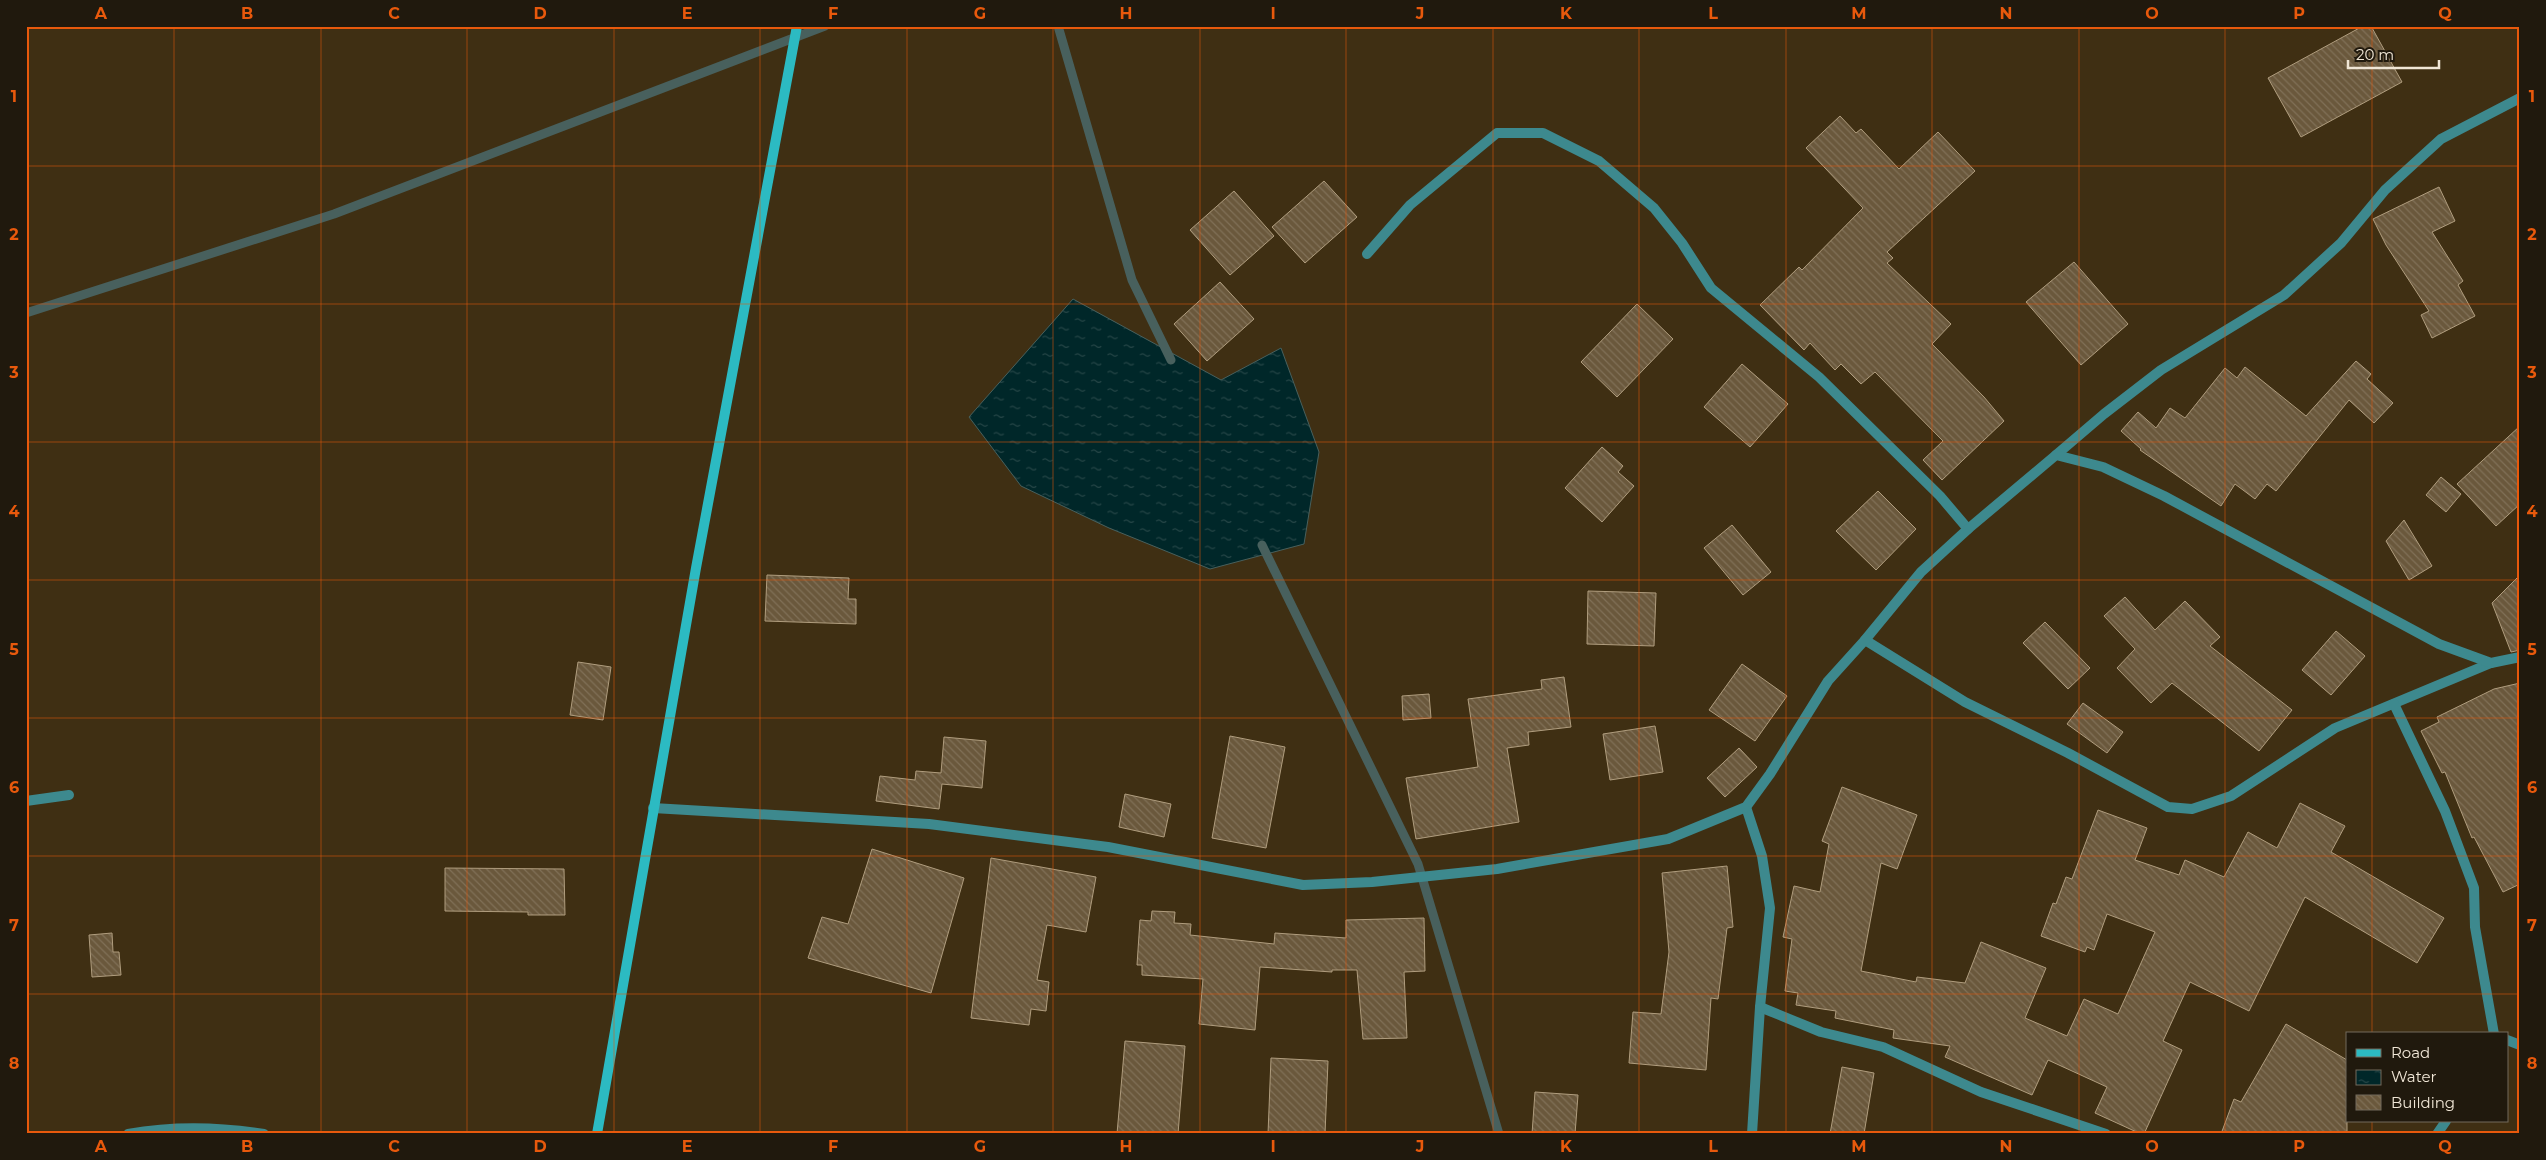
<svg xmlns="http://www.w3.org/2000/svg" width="2546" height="1160" font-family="Montserrat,sans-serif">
<defs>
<pattern id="water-ripples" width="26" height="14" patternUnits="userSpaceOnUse" patternTransform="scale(1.25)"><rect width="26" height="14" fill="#002729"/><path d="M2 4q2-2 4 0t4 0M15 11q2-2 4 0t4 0" fill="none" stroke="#264647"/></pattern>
<pattern id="building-back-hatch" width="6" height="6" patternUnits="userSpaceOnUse" patternTransform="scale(1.25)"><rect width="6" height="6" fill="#6a583c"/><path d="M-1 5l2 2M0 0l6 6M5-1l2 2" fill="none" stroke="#807057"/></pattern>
</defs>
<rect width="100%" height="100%" fill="#3f2f13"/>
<path fill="url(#water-ripples)" stroke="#48605d" d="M 1073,299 L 1221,380 L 1281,348 L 1319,452 L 1304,544 L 1210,569 L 1109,528 L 1021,486 L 969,417 Z"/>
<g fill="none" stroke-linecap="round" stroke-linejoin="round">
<g stroke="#48605d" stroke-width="9">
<path d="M 1058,26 L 1132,280 L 1171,360"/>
<path d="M 26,313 L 334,214 L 825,26"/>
<path d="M 1262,545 L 1418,864 L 1499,1134"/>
</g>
</g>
<g fill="url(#building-back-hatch)" stroke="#b09d7e">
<path d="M 2363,26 L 2371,26 L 2402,82 L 2301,137 L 2268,78 Z"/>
<path d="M 1840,116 L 1856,133 L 1861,129 L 1899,169 L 1938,132 L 1975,171 L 1887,252 L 1893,258 L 1887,263 L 1951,324 L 1932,344 L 1984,397 L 2004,421 L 1942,480 L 1923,460 L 1943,441 L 1875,372 L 1861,384 L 1841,364 L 1835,370 L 1810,343 L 1804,350 L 1760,305 L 1799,267 L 1802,270 L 1863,208 L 1806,148 Z"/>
<path d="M 1324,181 L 1357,217 L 1305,263 L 1272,227 Z"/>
<path d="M 2439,187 L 2455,221 L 2432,232 L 2463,281 L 2458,285 L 2475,316 L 2432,338 L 2421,315 L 2429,311 L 2386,245 L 2373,219 Z"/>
<path d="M 1234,191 L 1274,236 L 1230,275 L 1190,230 Z"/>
<path d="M 2074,262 L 2128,324 L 2081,365 L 2026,302 Z"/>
<path d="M 1220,282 L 1254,319 L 1207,361 L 1174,324 Z"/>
<path d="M 1637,304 L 1673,339 L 1617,397 L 1581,362 Z"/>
<path d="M 2356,361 L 2371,374 L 2367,379 L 2393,403 L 2374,423 L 2349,400 L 2276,491 L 2267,484 L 2255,499 L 2235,484 L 2221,506 L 2140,450 L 2141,449 L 2121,431 L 2138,412 L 2156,428 L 2170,408 L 2185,418 L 2225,368 L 2237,378 L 2245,367 L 2306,416 Z"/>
<path d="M 1742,364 L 1788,404 L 1750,447 L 1704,407 Z"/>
<path d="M 2520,426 L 2520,504 L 2496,526 L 2457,484 Z"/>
<path d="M 1602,447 L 1623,466 L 1618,472 L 1634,486 L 1602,522 L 1565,488 Z"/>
<path d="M 2441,477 L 2461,494 L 2446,512 L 2426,495 Z"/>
<path d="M 1878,491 L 1916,529 L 1876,570 L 1836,531 Z"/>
<path d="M 2404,520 L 2432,566 L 2409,580 L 2386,541 Z"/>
<path d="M 1732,525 L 1771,572 L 1743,595 L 1704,548 Z"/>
<path d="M 767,575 L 849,578 L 848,599 L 856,599 L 856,624 L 765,621 Z"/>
<path d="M 2520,575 L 2520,650 L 2511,652 L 2492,603 Z"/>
<path d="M 1588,591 L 1656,593 L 1654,646 L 1587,644 Z"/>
<path d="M 2125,597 L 2155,630 L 2185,601 L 2220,637 L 2210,646 L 2292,710 L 2259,751 L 2172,683 L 2151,703 L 2117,668 L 2135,649 L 2104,616 Z"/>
<path d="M 2045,622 L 2090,668 L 2068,689 L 2023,643 Z"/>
<path d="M 2336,631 L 2365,656 L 2331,695 L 2302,670 Z"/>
<path d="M 578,662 L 611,667 L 603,720 L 570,715 Z"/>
<path d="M 1742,664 L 1787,696 L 1755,741 L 1709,710 Z"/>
<path d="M 1564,677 L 1571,727 L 1528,732 L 1529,745 L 1507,748 L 1519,822 L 1416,839 L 1406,778 L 1478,767 L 1468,699 L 1542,689 L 1541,680 Z"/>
<path d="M 2520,683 L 2520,884 L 2503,892 L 2474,837 L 2472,838 L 2445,772 L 2442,773 L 2421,731 L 2439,722 L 2437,717 L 2494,689 Z"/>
<path d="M 1429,694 L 1431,718 L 1403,720 L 1402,696 Z"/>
<path d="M 2083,703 L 2123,732 L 2107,753 L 2067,724 Z"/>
<path d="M 1655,726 L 1663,772 L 1610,780 L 1603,734 Z"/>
<path d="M 1230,736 L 1285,747 L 1266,848 L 1212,838 Z"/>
<path d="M 944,737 L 986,741 L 982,788 L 942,784 L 939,809 L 876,801 L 880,776 L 915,780 L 916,771 L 941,773 Z"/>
<path d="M 1739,748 L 1757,767 L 1725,797 L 1707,778 Z"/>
<path d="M 1842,787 L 1917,815 L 1897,869 L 1881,863 L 1861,971 L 1916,982 L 1917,977 L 1965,983 L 1981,942 L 2046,968 L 2025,1018 L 2067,1036 L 2084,999 L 2118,1014 L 2155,932 L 2107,914 L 2094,950 L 2087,947 L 2085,952 L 2041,936 L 2053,903 L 2056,904 L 2066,877 L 2072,879 L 2098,810 L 2147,828 L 2135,860 L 2179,875 L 2185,860 L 2224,877 L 2248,832 L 2277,848 L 2300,803 L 2345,826 L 2331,852 L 2444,918 L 2417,963 L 2305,897 L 2249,1011 L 2190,982 L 2163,1041 L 2182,1050 L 2144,1134 L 2141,1134 L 2095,1113 L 2107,1087 L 2048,1060 L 2032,1095 L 1945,1057 L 1950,1046 L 1893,1038 L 1894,1030 L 1835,1018 L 1836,1011 L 1796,1005 L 1798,993 L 1785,991 L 1792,939 L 1783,937 L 1794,886 L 1820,892 L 1829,844 L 1822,841 Z"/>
<path d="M 1125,794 L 1171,804 L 1164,837 L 1119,827 Z"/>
<path d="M 872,849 L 964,878 L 931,993 L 808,958 L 822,917 L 848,924 Z"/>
<path d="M 991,858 L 1096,877 L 1086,932 L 1047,925 L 1037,980 L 1049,982 L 1046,1011 L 1031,1009 L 1029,1025 L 971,1018 Z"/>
<path d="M 1727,866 L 1733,927 L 1727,928 L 1718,999 L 1711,998 L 1706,1070 L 1629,1063 L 1633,1012 L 1661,1014 L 1669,952 L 1662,873 Z"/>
<path d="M 445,868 L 564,869 L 565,915 L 528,915 L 528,912 L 445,911 Z"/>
<path d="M 1152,911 L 1175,912 L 1174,923 L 1191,924 L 1190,935 L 1274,944 L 1275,933 L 1346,938 L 1346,920 L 1424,918 L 1425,971 L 1404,972 L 1407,1038 L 1363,1039 L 1357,970 L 1332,970 L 1332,972 L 1260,967 L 1255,1030 L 1199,1024 L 1203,979 L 1142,975 L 1142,965 L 1137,965 L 1140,920 L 1151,921 Z"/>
<path d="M 112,933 L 113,952 L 119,952 L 121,975 L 92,977 L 89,935 Z"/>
<path d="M 2286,1024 L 2347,1060 L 2347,1134 L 2221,1134 L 2234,1099 L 2241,1102 Z"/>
<path d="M 1125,1041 L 1185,1046 L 1178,1134 L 1117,1134 Z"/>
<path d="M 1271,1058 L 1328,1061 L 1325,1134 L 1268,1134 Z"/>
<path d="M 1842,1067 L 1874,1073 L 1864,1134 L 1830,1134 Z"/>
<path d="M 1535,1092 L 1578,1095 L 1575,1134 L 1532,1134 Z"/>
</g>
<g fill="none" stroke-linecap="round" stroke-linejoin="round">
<g stroke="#3d898e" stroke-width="10">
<path d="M 1367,254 L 1410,205 L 1497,133 L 1543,133 L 1599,161 L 1654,208 L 1682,243 L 1711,288 L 1819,377 L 1940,496 L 1968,529"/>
<path d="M 2056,455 L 2104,414 L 2161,370 L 2284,295 L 2341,243 L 2385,190 L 2441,139 L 2520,98"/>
<path d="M 1865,640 L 1965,702 L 2068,753 L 2168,807 L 2192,809 L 2231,796 L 2335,728 L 2491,663"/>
<path d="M 2394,704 L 2445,811 L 2474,888 L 2475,927 L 2494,1034"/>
<path d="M 26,801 L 69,795"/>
<path d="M 1746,807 L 1762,856 L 1770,908 L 1760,1007 L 1752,1134"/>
<path d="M 653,808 L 929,824 L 1108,847 L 1303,885 L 1372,882 L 1497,869 L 1668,839 L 1746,807 L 1770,774 L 1828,681 L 1865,640 L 1921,572 L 1968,529 L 2056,455 L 2103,467 L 2164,496 L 2439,644 L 2491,663 L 2520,657"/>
<path d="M 1760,1007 L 1821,1032 L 1883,1047 L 1981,1092 L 2106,1134"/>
<path d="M 2507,1040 L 2520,1045"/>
<path d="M 128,1134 C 172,1126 220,1127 264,1134"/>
<path d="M 2437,1134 L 2446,1121"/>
</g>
<path stroke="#2cbac2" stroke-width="10" d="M 597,1134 L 696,568 L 797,26"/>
</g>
<path fill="none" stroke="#e8590c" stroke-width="1" stroke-opacity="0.55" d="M 174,26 L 174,1134M 321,26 L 321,1134M 467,26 L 467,1134M 614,26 L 614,1134M 760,26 L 760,1134M 907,26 L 907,1134M 1053,26 L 1053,1134M 1200,26 L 1200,1134M 1346,26 L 1346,1134M 1493,26 L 1493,1134M 1639,26 L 1639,1134M 1786,26 L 1786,1134M 1932,26 L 1932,1134M 2079,26 L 2079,1134M 2225,26 L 2225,1134M 2372,26 L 2372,1034M 26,166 L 2520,166M 26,304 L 2520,304M 26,442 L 2520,442M 26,580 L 2520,580M 26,718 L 2520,718M 26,856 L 2520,856M 26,994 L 2520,994M 2372,1121 L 2372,1134"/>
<rect width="2546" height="1160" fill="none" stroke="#20190d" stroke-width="55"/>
<rect x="2346" y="1032" width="162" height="90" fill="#20190d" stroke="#736b5d"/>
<rect x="2356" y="1049" width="25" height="8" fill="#2cbac2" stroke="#736b5d"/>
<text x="2391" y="1058" font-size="15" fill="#f0e6d6">Road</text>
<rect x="2356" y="1070" width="25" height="15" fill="url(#water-ripples)" stroke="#736b5d"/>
<text x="2391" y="1082" font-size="15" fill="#f0e6d6">Water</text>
<rect x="2356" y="1095" width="25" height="15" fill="url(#building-back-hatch)" stroke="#736b5d"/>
<text x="2391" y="1108" font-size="15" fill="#f0e6d6">Building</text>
<path d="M2348 60v8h91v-8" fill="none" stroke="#f0e6d6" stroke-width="2.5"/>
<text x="2356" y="60" font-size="15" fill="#f0e6d6" stroke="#20190d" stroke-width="4" paint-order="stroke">20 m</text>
<rect x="28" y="28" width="2490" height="1104" fill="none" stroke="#e8590c" stroke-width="2"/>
<g font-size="16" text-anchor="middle" font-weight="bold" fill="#e8590c">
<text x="101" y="19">A</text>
<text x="247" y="19">B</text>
<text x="394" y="19">C</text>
<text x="540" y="19">D</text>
<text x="687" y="19">E</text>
<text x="833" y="19">F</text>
<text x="980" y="19">G</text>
<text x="1126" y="19">H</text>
<text x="1273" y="19">I</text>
<text x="1420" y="19">J</text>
<text x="1566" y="19">K</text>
<text x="1713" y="19">L</text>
<text x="1859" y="19">M</text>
<text x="2006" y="19">N</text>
<text x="2152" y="19">O</text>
<text x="2299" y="19">P</text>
<text x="2445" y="19">Q</text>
<text x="14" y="102">1</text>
<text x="2532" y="102">1</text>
<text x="14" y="240">2</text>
<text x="2532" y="240">2</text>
<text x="14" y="378">3</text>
<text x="2532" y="378">3</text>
<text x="14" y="517">4</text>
<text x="2532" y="517">4</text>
<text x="14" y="655">5</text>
<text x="2532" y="655">5</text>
<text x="14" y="793">6</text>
<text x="2532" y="793">6</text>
<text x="14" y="931">7</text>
<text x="2532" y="931">7</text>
<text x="14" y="1069">8</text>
<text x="2532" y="1069">8</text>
<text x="101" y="1152">A</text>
<text x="247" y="1152">B</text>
<text x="394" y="1152">C</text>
<text x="540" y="1152">D</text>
<text x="687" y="1152">E</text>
<text x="833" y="1152">F</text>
<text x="980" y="1152">G</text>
<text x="1126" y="1152">H</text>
<text x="1273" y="1152">I</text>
<text x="1420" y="1152">J</text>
<text x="1566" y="1152">K</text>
<text x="1713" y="1152">L</text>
<text x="1859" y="1152">M</text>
<text x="2006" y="1152">N</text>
<text x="2152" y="1152">O</text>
<text x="2299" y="1152">P</text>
<text x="2445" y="1152">Q</text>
</g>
</svg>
